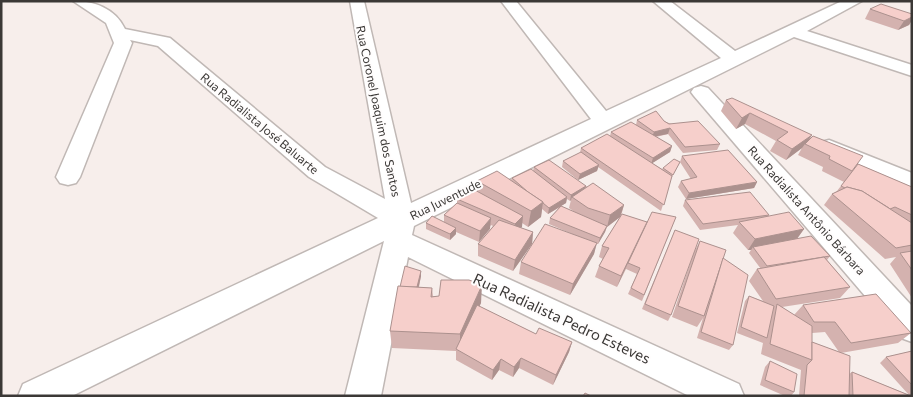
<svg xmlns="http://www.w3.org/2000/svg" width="913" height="397" font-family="Commissioner,sans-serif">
<rect width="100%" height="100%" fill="#f7eeeb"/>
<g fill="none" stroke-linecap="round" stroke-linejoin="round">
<defs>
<g id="minor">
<path d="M 73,1 C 94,1 115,8 125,29 L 170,38 L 325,167 L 385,199 L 350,1 L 364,1 L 411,203 L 591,119 L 501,1 L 516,1 L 606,111 L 721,58 L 653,1 L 670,1 L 735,51 L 842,1 L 862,1 L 807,31 L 912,65 L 912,76 L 794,37 L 414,226 L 412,235 L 739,384 L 744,396 L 689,396 L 408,257 L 381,396 L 345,396 L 384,241 L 72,396 L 18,396 L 23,384 L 378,218 L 309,177 L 158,46 L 130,40 L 132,43 L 80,177 L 76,183 L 68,185 L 60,183 L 56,177 L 114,43 L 106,23 Z"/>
<path d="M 701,86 L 708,88 L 912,306 L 912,342 L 901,338 L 694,96 L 691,92 L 694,88 Z"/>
<path d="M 829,140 L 912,173 L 912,190 L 821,152 L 818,147 L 821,142 Z"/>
</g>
</defs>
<use href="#minor" stroke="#c0b8b5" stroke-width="3"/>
<use href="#minor" fill="#fff" fill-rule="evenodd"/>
</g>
<g fill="#d4b2af" fill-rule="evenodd">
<path d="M 870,9 L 912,14 L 912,20 L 909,25 L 898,30 L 865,19 Z"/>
<path d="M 726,100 L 812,135 L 809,140 L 858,164 L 912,187 L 912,298 L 890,264 L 896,257 L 885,259 L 824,205 L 832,194 L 837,191 L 844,182 L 822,171 L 823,167 L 798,155 L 802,148 L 786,160 L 770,151 L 776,141 L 745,124 L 736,129 L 721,111 Z"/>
<path d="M 637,120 L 664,121 L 720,144 L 717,150 L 683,153 L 668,134 L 656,137 L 672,146 L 670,152 L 652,163 L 662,169 L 663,168 L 680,162 L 671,179 L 661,211 L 598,167 L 597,171 L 578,180 L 562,167 L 563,161 L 580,153 L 581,148 L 610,136 L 611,132 L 636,125 Z"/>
<path d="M 682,156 L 757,182 L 754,188 L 686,199 L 678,187 L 681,181 L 691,179 L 680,162 Z"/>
<path d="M 534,167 L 586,186 L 624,205 L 621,216 L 647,222 L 676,217 L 642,301 L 628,294 L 637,274 L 626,269 L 627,267 L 617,287 L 595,277 L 599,266 L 603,259 L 599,257 L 602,246 L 620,217 L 607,227 L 605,232 L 598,244 L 596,244 L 594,254 L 570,295 L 519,274 L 521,262 L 572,234 L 549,224 L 550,218 L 560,207 L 548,214 L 542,209 L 541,217 L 528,227 L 522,223 L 521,228 L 533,232 L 532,244 L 513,271 L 478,256 L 478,244 L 493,226 L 491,225 L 479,242 L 456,232 L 456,234 L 450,240 L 426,229 L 426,223 L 444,222 L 444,215 L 457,203 L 457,199 L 476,191 L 477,181 L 511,180 L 512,178 L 533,171 ZM 567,199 L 570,201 L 571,200 L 569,208 L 576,213 L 561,206 L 566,203 Z"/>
<path d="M 685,200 L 769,215 L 768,216 L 804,229 L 797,239 L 830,256 L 827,260 L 850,287 L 840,298 L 782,307 L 794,315 L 803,305 L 911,333 L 898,343 L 841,353 L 849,374 L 852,372 L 909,395 L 880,363 L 886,357 L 912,351 L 912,396 L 799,396 L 801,370 L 761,354 L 763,343 L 737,333 L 745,301 L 749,296 L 763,301 L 749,281 L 757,269 L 761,269 L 749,253 L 751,250 L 748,250 L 733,233 L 738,225 L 700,230 L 683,206 ZM 825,332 L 839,352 L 812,342 L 812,333 Z"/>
<path d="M 675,230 L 671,315 L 668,321 L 642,309 Z"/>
<path d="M 700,241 L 723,258 L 733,345 L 729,350 L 697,338 L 703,318 L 697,327 L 672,317 L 694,252 Z"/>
<path d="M 421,271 L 421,276 L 419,287 L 432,288 L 433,296 L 481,303 L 479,306 L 536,334 L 572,342 L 569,352 L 553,385 L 519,368 L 513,377 L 499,370 L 492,380 L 456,360 L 456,351 L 392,348 L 390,331 L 400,287 Z"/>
<path d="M 770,361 L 794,392 L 791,396 L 785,396 L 760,385 L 765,367 Z"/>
</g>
<g fill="#ac918e">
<path d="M 912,17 L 912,20 L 909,25 L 898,30 L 904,21 Z"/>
<path d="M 750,113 L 745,124 L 736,129 L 742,118 Z"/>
<path d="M 670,128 L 668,134 L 652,137 L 654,132 Z"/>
<path d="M 812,135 L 806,144 L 805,144 L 802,148 L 786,160 L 792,149 Z"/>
<path d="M 672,146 L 670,152 L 651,164 L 653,158 Z"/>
<path d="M 599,165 L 597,171 L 578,180 L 580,174 Z"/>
<path d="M 757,182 L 754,188 L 686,199 L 689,193 Z"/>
<path d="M 586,186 L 584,192 L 572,197 L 571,200 L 570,201 L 571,195 Z"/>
<path d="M 567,197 L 566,203 L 548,214 L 549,208 Z"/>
<path d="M 543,202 L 541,217 L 528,227 L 531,211 Z"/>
<path d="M 624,205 L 620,217 L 607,227 L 610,215 Z"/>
<path d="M 523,216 L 522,227 L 514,235 L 515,224 Z"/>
<path d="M 491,218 L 490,229 L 479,242 L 480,231 Z"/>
<path d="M 647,222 L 628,263 L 617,287 L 621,276 Z"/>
<path d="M 607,226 L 605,232 L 598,244 L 600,238 Z"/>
<path d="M 456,228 L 456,234 L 450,240 L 450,234 Z"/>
<path d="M 804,229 L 796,240 L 753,247 L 751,250 L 748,250 L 755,239 Z"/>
<path d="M 533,232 L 532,244 L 513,271 L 515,260 Z"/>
<path d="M 597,243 L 594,254 L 570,295 L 573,284 Z"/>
<path d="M 421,271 L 421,276 L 416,299 L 415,293 Z"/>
<path d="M 482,285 L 481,303 L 460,351 L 460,334 Z"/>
<path d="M 572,342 L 569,352 L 553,385 L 556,375 Z"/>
<path d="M 521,358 L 519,368 L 513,377 L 514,367 Z"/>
<path d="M 501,359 L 499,370 L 492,380 L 493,370 Z"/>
</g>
<g fill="#f6cfcb" stroke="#ac918e">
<path d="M 881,4 L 912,14 L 912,17 L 904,21 L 870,9 Z"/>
<path d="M 732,98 L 812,135 L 792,149 L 777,140 L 788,132 L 750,113 L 742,118 L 726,100 Z"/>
<path d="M 656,111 L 664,121 L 669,124 L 698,121 L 720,144 L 685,147 L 670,128 L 654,132 L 637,120 Z"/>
<path d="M 631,122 L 672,146 L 653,158 L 611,132 Z"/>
<path d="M 607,134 L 672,176 L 664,205 L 581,148 Z"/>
<path d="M 813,136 L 863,156 L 852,171 L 829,159 L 830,156 L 805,144 Z"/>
<path d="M 728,150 L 757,182 L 689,193 L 681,181 L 697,177 L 682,156 Z"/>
<path d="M 581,152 L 599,165 L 580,174 L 563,161 Z"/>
<path d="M 674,159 L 680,162 L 673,175 L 663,168 Z"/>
<path d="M 549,160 L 586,186 L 571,195 L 534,167 Z"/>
<path d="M 858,164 L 912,187 L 912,215 L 895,207 L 890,209 L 889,208 L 862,191 L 847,187 L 845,188 L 841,186 Z"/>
<path d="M 531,169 L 567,197 L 549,208 L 543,203 L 543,202 L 528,192 L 512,178 Z"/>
<path d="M 497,171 L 543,202 L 531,211 L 477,181 Z"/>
<path d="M 593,183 L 624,205 L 610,215 L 588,208 L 572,197 Z"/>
<path d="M 847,187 L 862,191 L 912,223 L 912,245 L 896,248 L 832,194 Z"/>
<path d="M 471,188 L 523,216 L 515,224 L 457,199 Z"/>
<path d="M 750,192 L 769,215 L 703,224 L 685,200 Z"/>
<path d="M 457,203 L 491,218 L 480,231 L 444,215 Z"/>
<path d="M 561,206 L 607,226 L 600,238 L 550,218 Z"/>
<path d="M 652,212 L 676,217 L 644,295 L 631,288 L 640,268 L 628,263 Z"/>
<path d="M 789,212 L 804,229 L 755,239 L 739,222 Z"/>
<path d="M 622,214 L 647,222 L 621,276 L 599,266 L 609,248 L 602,246 Z"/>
<path d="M 432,216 L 456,228 L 450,234 L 426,223 Z"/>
<path d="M 499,220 L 533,232 L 515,260 L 478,244 Z"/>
<path d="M 545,224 L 597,243 L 573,284 L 521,262 Z"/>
<path d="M 675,230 L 699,239 L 671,315 L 645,304 Z"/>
<path d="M 811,236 L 830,256 L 767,266 L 753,247 Z"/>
<path d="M 700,241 L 726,250 L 704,316 L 678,306 Z"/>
<path d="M 912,251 L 912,270 L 900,253 Z"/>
<path d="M 824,257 L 850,287 L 776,299 L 757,269 Z"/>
<path d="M 723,258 L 748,275 L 733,345 L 701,332 Z"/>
<path d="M 405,266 L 421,271 L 417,287 L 400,287 Z"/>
<path d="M 441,280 L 469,280 L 482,285 L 460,334 L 390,331 L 398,286 L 432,288 L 431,297 L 439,296 Z"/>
<path d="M 876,294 L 911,333 L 851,343 L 835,322 L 814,322 L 803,305 Z"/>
<path d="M 749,296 L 774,306 L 767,338 L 741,327 Z"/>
<path d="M 777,304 L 812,326 L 812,360 L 770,344 Z"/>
<path d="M 477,305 L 536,334 L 539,328 L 572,342 L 556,375 L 521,358 L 514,367 L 501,359 L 493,370 L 456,349 Z"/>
<path d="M 812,342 L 850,356 L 849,396 L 804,396 L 807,365 L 812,360 Z"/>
<path d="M 912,351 L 912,385 L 886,357 Z"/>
<path d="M 770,361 L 797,374 L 794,392 L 765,380 Z"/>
<path d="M 852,372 L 911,396 L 853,396 Z"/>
<path d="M 585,393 L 591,396 L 583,396 Z"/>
</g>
<g text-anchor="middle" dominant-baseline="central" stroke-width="4" stroke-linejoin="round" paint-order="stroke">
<g font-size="12" fill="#3b3836" stroke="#fffdfd">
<text transform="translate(379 111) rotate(78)">Rua Coronel Joaquim dos Santos</text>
<text transform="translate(260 123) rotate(40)">Rua Radialista José Baluarte</text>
<text transform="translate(445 199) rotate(-26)">Rua Juventude</text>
<text transform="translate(807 210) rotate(48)">Rua Radialista Antônio Bárbara</text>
</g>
<g font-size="15" fill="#3b3836" stroke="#fffdfd">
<text transform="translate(562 318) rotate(25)">Rua Radialista Pedro Esteves</text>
</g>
</g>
<rect width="913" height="397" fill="none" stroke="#3b3836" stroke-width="5"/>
</svg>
